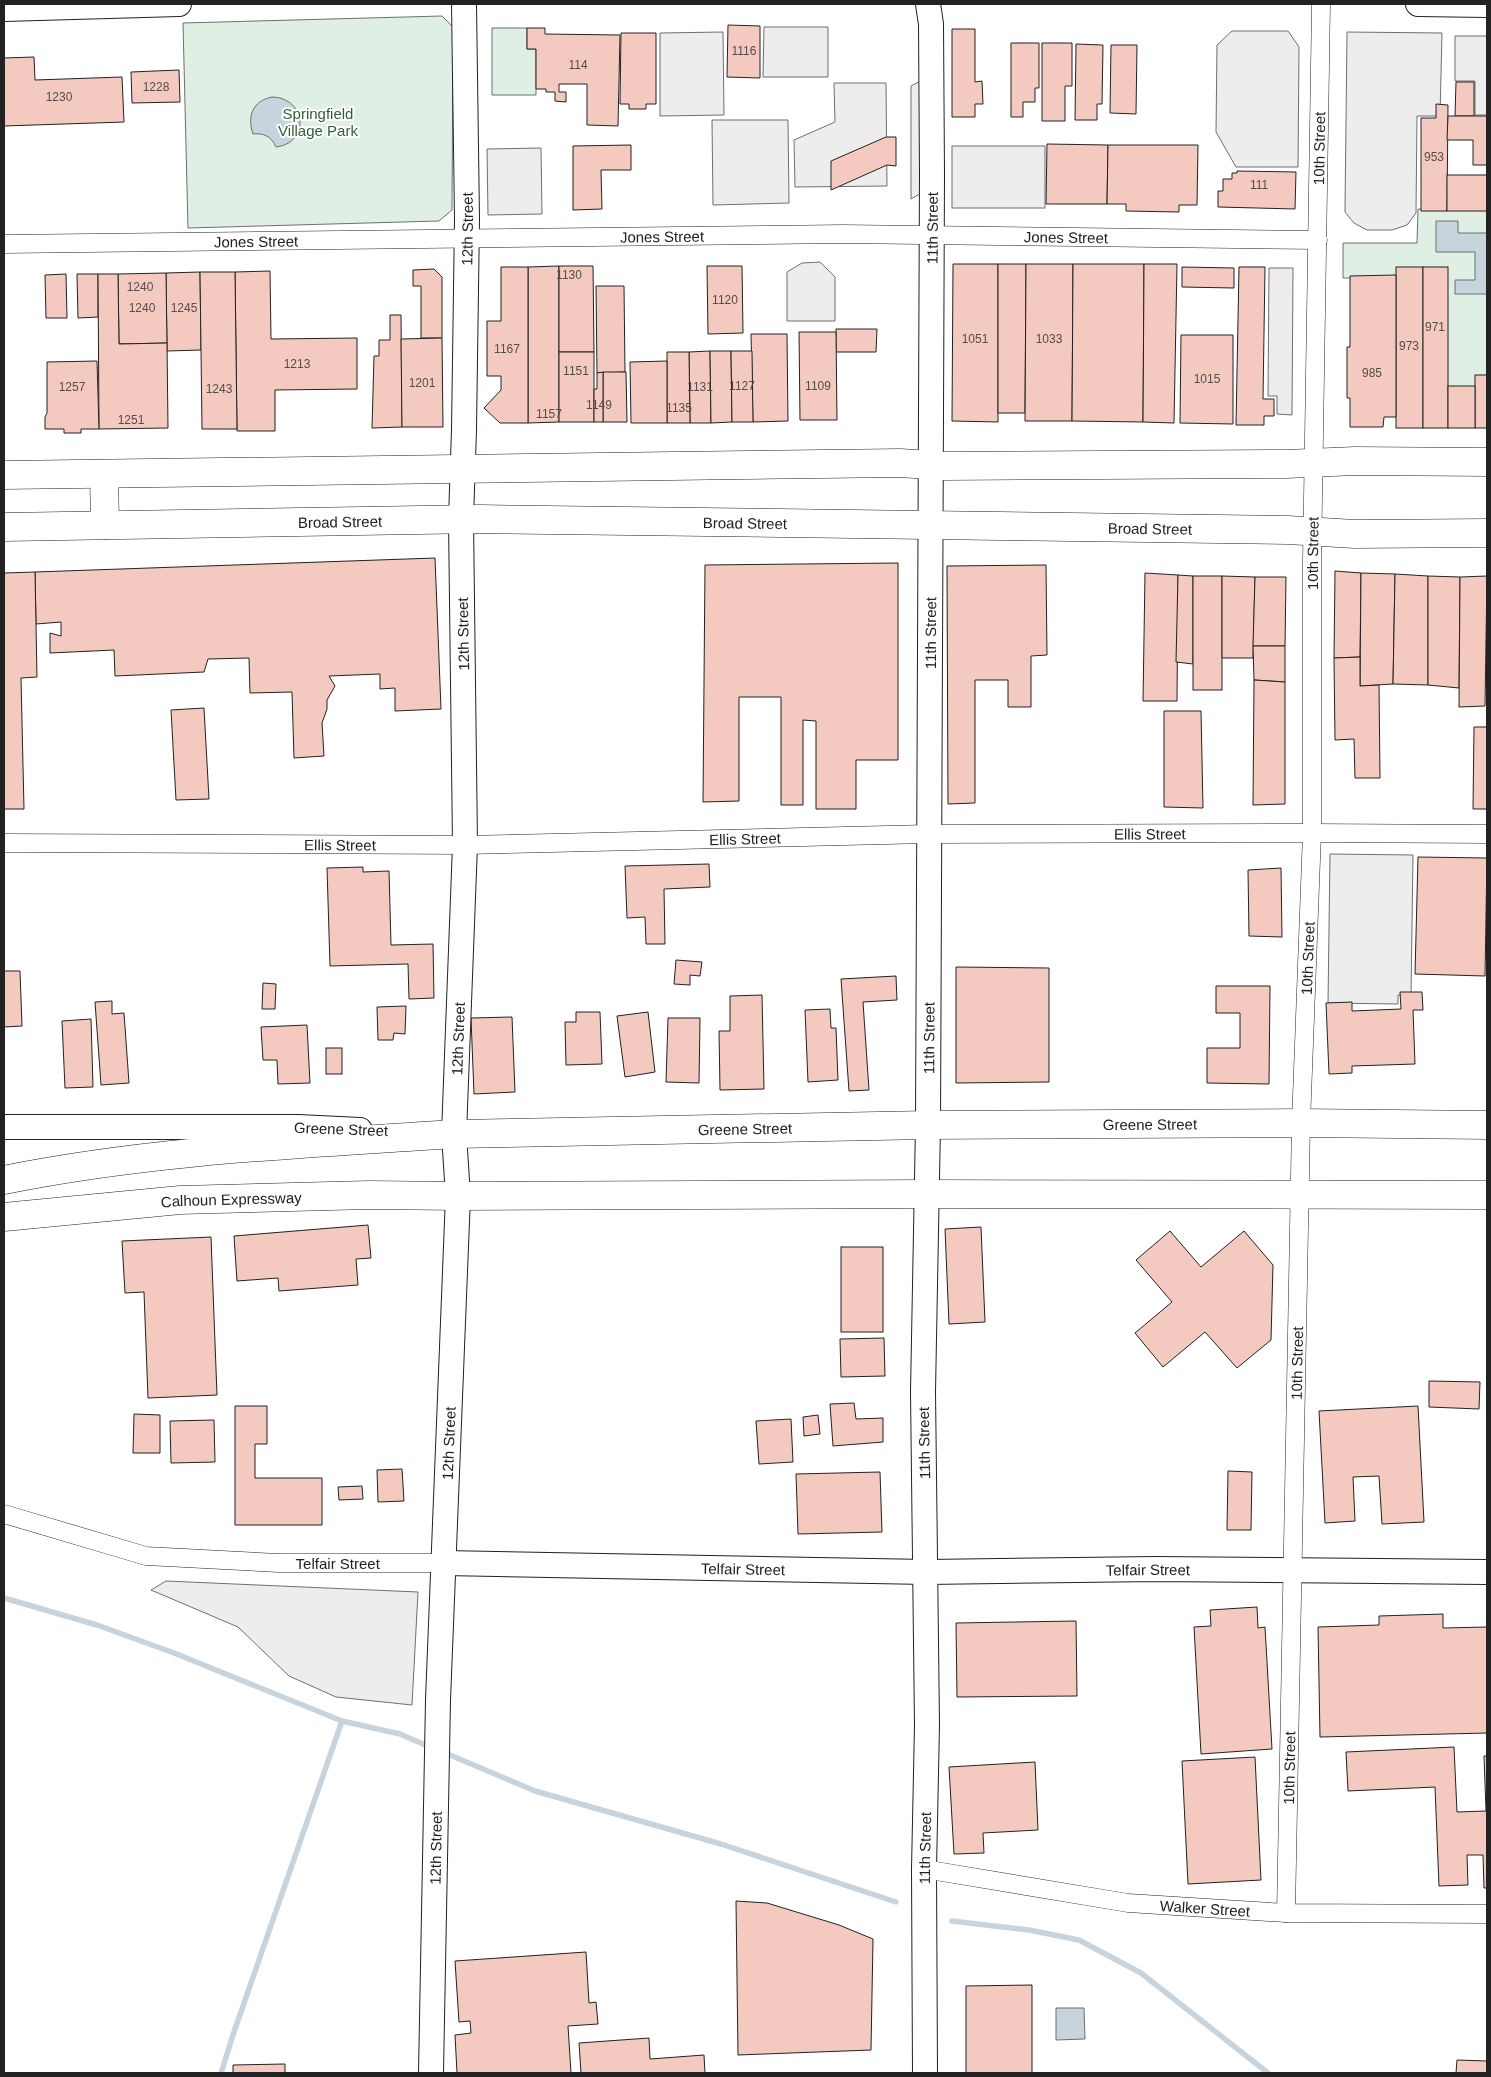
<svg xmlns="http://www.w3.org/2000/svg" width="1491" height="2077" font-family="Helvetica,sans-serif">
<rect width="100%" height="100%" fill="#fff"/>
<g fill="#e0efe3" stroke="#6f6f6f">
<path d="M 442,16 L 453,27 L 452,210 L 439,221 L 188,228 L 183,23 Z"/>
<path d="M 492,28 L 527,28 L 527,49 L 536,49 L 536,95 L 492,95 Z"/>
<path d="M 1487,208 L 1487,389 L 1443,389 L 1443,278 L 1343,278 L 1343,243 L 1417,243 L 1418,209 Z"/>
</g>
<g fill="#ededed" stroke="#6f6f6f">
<path d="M 764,27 L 828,27 L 828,77 L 763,77 Z"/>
<path d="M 1232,31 L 1288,31 L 1299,47 L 1298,167 L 1236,167 L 1216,132 L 1217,45 Z"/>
<path d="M 723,32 L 724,115 L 660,116 L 660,33 Z"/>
<path d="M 1347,32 L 1442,33 L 1440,116 L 1417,116 L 1416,213 L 1407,225 L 1392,230 L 1367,230 L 1354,223 L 1345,212 Z"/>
<path d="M 1455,36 L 1487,36 L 1487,115 L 1475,115 L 1475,81 L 1455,81 Z"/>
<path d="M 924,79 L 925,191 L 911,199 L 911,86 Z"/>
<path d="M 834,83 L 886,83 L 887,186 L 795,187 L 794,140 L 835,122 Z"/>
<path d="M 712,120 L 788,120 L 789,203 L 713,205 Z"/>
<rect x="952" y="146" width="93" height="62"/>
<path d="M 541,148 L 542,214 L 488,215 L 487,149 Z"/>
<path d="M 820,262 L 835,277 L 835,321 L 787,321 L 787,272 L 802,263 Z"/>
<path d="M 1269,268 L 1293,268 L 1292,415 L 1277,414 L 1277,396 L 1268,396 Z"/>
<path d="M 1330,854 L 1413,855 L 1411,995 L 1398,995 L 1398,1004 L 1328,1003 Z"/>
<path d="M 166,1581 L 418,1592 L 412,1705 L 336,1697 L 289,1676 L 238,1627 L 151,1590 Z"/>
</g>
<g fill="#c7d3dd" stroke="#6f6f6f">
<path d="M 272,97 C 307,98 310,143 276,147 C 271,136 264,133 253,134 C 247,117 252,101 272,97 Z"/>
<path d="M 1436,221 L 1458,221 L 1458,233 L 1487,233 L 1487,294 L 1455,294 L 1455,280 L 1475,280 L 1475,252 L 1436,252 Z"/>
<path d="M 1056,2008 L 1084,2008 L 1085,2039 L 1056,2040 Z"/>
</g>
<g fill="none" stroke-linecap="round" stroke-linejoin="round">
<g stroke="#c7d3dd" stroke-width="5.5">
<path d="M 4,1598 L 97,1625 L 174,1653 L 342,1721 L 400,1734 L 432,1748"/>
<path d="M 443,1752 L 535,1791 L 721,1844 L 896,1902"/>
<path d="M 952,1921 L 1029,1930 L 1079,1940 L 1141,1973 L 1268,2073"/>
<path d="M 221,2073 L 234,2032 L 342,1721"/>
</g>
</g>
<g fill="#f3c9c0" stroke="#222">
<path d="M 728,25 L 760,26 L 760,78 L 727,77 Z"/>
<path d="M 527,28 L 545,28 L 545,34 L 620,35 L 618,126 L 587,125 L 587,84 L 559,84 L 559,92 L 566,92 L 566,102 L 555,101 L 555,92 L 546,92 L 546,89 L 536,89 L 536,49 L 527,49 Z"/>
<path d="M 952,29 L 975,29 L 975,82 L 982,81 L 983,104 L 975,104 L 975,117 L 952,117 Z"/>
<path d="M 621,33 L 656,33 L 656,104 L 646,104 L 646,109 L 629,109 L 629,104 L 620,104 Z"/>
<path d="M 1011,43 L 1039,43 L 1039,88 L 1035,88 L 1035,102 L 1023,102 L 1023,117 L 1011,117 Z"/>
<path d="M 1042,43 L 1072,43 L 1072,86 L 1065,86 L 1065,121 L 1042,121 Z"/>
<path d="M 1076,44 L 1103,45 L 1102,104 L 1097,104 L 1097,120 L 1075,120 Z"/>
<path d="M 1111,45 L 1137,45 L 1136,114 L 1110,113 Z"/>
<path d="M 34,57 L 35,80 L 122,77 L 124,122 L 4,126 L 4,58 Z"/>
<path d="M 179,70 L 180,102 L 132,103 L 131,72 Z"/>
<path d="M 1456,82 L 1474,82 L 1474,116 L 1455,116 Z"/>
<path d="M 1436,104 L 1448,105 L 1447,211 L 1421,211 L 1421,118 L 1436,118 Z"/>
<path d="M 1448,116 L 1487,116 L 1487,165 L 1473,165 L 1473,140 L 1447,140 Z"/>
<path d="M 886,137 L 896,137 L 896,166 L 887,165 L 831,190 L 831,161 Z"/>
<path d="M 1047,144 L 1108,145 L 1107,204 L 1046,204 Z"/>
<path d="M 631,145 L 631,170 L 601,170 L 602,209 L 573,210 L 573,146 Z"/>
<path d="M 1108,145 L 1198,145 L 1197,205 L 1179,205 L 1179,212 L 1126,211 L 1126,204 L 1107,204 Z"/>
<path d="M 1237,171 L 1296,172 L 1295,209 L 1218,207 L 1218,191 L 1223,191 L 1223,179 L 1232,179 L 1232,173 L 1237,173 Z"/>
<rect x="1447" y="175" width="40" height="36"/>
<path d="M 953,264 L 998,264 L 998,422 L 952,421 Z"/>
<path d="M 998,264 L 1026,264 L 1025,413 L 998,413 Z"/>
<path d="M 1026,264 L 1073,264 L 1072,421 L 1025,421 Z"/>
<path d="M 1073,264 L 1144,264 L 1143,422 L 1072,421 Z"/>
<path d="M 1144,264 L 1177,264 L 1174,423 L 1143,422 Z"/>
<path d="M 559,266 L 559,422 L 528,423 L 528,267 Z"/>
<path d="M 559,266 L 593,266 L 594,352 L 559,352 Z"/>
<path d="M 707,266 L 742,266 L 743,333 L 708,334 Z"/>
<path d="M 501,267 L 528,267 L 528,423 L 500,423 L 484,408 L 501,390 L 501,376 L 487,376 L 487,321 L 501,321 Z"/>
<path d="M 1182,267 L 1234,268 L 1234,288 L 1182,287 Z"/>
<path d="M 1239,267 L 1265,267 L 1263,399 L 1274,399 L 1274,416 L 1264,416 L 1264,425 L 1236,425 Z"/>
<rect x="1396" y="267" width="27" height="161"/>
<rect x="1423" y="267" width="25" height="161"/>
<path d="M 434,269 L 442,277 L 442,338 L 421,338 L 421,286 L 413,286 L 413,270 Z"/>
<path d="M 270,271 L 271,339 L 357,338 L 357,389 L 275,390 L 275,431 L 237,431 L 235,272 Z"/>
<path d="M 200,272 L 201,350 L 167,351 L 166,273 Z"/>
<path d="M 200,272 L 235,272 L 237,429 L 202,429 Z"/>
<path d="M 166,273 L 167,343 L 119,344 L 118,274 Z"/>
<path d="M 66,274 L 67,318 L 46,318 L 45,275 Z"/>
<path d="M 77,274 L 98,274 L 98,317 L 78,318 Z"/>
<path d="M 98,274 L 118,274 L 119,344 L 167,343 L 168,428 L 99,429 Z"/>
<path d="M 1396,275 L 1396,417 L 1384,417 L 1383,427 L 1350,427 L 1350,398 L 1347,398 L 1347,347 L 1350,347 L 1350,276 Z"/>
<path d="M 596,286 L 624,286 L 625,372 L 597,373 Z"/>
<path d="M 390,315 L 401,315 L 402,427 L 372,428 L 374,356 L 379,356 L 379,340 L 390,340 Z"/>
<path d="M 836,329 L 877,329 L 876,352 L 836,352 Z"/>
<path d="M 799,332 L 836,332 L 837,420 L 800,420 Z"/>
<path d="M 751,334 L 787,334 L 788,421 L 753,422 Z"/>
<path d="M 1181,335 L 1233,335 L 1233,424 L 1180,423 Z"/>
<path d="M 442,338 L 443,427 L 402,427 L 401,339 Z"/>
<path d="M 710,351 L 711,423 L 690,423 L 689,352 Z"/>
<path d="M 710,351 L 731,351 L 732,422 L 711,423 Z"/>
<path d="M 731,351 L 752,351 L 753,422 L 732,422 Z"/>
<rect x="559" y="352" width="35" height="70"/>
<path d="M 667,352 L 689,352 L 690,423 L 667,423 Z"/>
<path d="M 97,361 L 99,429 L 81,429 L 81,433 L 64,433 L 64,429 L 45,429 L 45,417 L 47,413 L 47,362 Z"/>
<path d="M 667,361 L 667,423 L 631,423 L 630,362 Z"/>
<path d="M 603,372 L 626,372 L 627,422 L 603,422 Z"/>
<path d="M 603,372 L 603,422 L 594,422 L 594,389 L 597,389 L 597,373 Z"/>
<rect x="1475" y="375" width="12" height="53"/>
<rect x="1448" y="386" width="27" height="42"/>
<path d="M 435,558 L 441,709 L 395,711 L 395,688 L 380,689 L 380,674 L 329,676 L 335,686 L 327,700 L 327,709 L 322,723 L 324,756 L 294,758 L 292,692 L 250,693 L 249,658 L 208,659 L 204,672 L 115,676 L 114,650 L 50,653 L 50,633 L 61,636 L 61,622 L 36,624 L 35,572 Z"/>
<path d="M 898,563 L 898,760 L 856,760 L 856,809 L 816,809 L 816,721 L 803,720 L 803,805 L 781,805 L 781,697 L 739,697 L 739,801 L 703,802 L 705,565 Z"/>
<path d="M 1046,565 L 1047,655 L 1031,656 L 1031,707 L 1008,707 L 1008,680 L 975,680 L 975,803 L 948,804 L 947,566 Z"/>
<path d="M 1335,571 L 1361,573 L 1360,657 L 1334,658 Z"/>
<path d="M 35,572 L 37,677 L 21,678 L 24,809 L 4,809 L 4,573 Z"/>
<path d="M 1145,573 L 1178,575 L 1177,701 L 1143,701 Z"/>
<path d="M 1361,573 L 1395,574 L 1393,684 L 1360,686 Z"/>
<path d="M 1395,574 L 1428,576 L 1428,685 L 1393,684 Z"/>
<path d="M 1178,575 L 1193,576 L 1193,664 L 1176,662 Z"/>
<rect x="1193" y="576" width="29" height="114"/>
<path d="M 1222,576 L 1255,577 L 1253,658 L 1222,658 Z"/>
<path d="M 1428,576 L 1460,577 L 1459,688 L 1428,685 Z"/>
<path d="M 1487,576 L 1485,706 L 1459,707 L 1460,577 Z"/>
<path d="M 1255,577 L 1286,577 L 1285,646 L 1253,646 Z"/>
<path d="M 1253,646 L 1285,646 L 1285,682 L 1254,680 Z"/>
<path d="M 1360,657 L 1360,686 L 1379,685 L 1380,778 L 1355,778 L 1354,739 L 1335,740 L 1334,658 Z"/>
<path d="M 1254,680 L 1285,682 L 1285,804 L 1253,805 Z"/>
<path d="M 204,708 L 209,799 L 176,800 L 171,710 Z"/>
<path d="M 1164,711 L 1201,711 L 1203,808 L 1164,807 Z"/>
<path d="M 1474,727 L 1487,727 L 1487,809 L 1473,809 Z"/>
<path d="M 1418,857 L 1487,858 L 1485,976 L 1415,974 Z"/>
<path d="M 709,864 L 710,887 L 664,889 L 665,944 L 646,944 L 645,917 L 627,918 L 625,866 Z"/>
<path d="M 363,867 L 363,872 L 389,871 L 391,945 L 433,944 L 434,998 L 409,999 L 408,964 L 330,966 L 327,868 Z"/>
<path d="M 1281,868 L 1282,937 L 1249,936 L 1248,870 Z"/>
<path d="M 676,960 L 702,962 L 700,976 L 690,975 L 690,985 L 674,984 Z"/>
<path d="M 956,967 L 1049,968 L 1049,1082 L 956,1083 Z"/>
<path d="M 4,971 L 20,971 L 22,1026 L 4,1027 Z"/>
<path d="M 896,976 L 897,1000 L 863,1002 L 869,1090 L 849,1091 L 841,979 Z"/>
<path d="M 263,983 L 276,984 L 275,1009 L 262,1009 Z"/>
<path d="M 1216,986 L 1270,986 L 1269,1084 L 1207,1083 L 1207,1048 L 1240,1048 L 1240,1013 L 1216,1013 Z"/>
<path d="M 1400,992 L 1422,992 L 1423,1010 L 1413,1010 L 1415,1064 L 1352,1066 L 1352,1073 L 1329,1074 L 1326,1003 L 1352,1002 L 1352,1011 L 1401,1009 Z"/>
<path d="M 762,995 L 764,1089 L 720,1090 L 719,1031 L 730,1031 L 730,996 Z"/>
<path d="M 112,1001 L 112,1014 L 124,1013 L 129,1083 L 101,1085 L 95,1002 Z"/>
<path d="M 406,1006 L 405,1034 L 394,1033 L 393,1040 L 378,1040 L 377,1007 Z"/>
<path d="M 830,1009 L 831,1028 L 836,1028 L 838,1080 L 808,1082 L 805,1010 Z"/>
<path d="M 576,1012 L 600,1012 L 602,1064 L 566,1065 L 565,1022 L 576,1022 Z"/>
<path d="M 648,1012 L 655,1072 L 625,1077 L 617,1016 Z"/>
<path d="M 512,1017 L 515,1092 L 474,1094 L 471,1018 Z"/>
<path d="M 668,1018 L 700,1018 L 699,1083 L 666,1082 Z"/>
<path d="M 91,1019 L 93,1087 L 65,1088 L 62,1021 Z"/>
<path d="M 307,1025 L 310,1083 L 278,1084 L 277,1060 L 263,1060 L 261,1027 Z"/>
<rect x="326" y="1048" width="16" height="26"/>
<path d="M 368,1225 L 371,1258 L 356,1259 L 358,1285 L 279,1291 L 278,1278 L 237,1281 L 234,1236 Z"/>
<path d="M 981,1227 L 985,1322 L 949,1324 L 945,1229 Z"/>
<path d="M 1170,1231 L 1201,1267 L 1244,1231 L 1273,1265 L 1271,1340 L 1237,1368 L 1205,1332 L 1163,1367 L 1135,1333 L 1172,1302 L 1136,1260 Z"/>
<path d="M 211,1237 L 217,1395 L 148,1398 L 144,1292 L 125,1293 L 122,1241 Z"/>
<rect x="841" y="1247" width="42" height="85"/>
<path d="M 884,1338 L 885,1376 L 841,1377 L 840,1339 Z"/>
<path d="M 1429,1381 L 1480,1382 L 1479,1409 L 1429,1407 Z"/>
<path d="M 854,1403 L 856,1419 L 883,1418 L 883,1442 L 833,1446 L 830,1404 Z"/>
<path d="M 235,1406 L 267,1406 L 267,1444 L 255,1444 L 255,1478 L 322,1478 L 322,1525 L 235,1525 Z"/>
<path d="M 1418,1406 L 1424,1522 L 1382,1524 L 1379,1476 L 1353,1477 L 1355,1521 L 1325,1523 L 1319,1411 Z"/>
<path d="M 134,1414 L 160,1415 L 160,1453 L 133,1453 Z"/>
<path d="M 818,1415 L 820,1434 L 804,1436 L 803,1417 Z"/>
<path d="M 791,1419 L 793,1462 L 759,1464 L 756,1421 Z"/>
<path d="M 214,1420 L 215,1462 L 171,1463 L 170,1421 Z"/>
<path d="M 402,1469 L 404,1501 L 378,1502 L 377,1470 Z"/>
<path d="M 1228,1471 L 1252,1472 L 1251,1530 L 1227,1530 Z"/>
<path d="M 880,1472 L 882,1532 L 798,1534 L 796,1474 Z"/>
<path d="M 362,1486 L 363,1499 L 339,1500 L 338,1487 Z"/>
<path d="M 1257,1607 L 1258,1628 L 1265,1627 L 1272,1749 L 1201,1754 L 1194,1627 L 1211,1626 L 1210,1610 Z"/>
<path d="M 1443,1614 L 1443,1628 L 1487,1627 L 1487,1733 L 1320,1737 L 1318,1627 L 1379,1625 L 1379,1616 Z"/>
<path d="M 1076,1621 L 1077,1696 L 957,1697 L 956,1623 Z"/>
<path d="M 1454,1747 L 1457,1812 L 1486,1811 L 1484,1756 L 1487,1756 L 1487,1888 L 1484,1888 L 1483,1855 L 1467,1855 L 1468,1885 L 1439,1886 L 1435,1787 L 1348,1791 L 1346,1752 Z"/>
<path d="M 1255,1757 L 1261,1880 L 1188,1884 L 1182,1761 Z"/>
<path d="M 1035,1762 L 1038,1830 L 983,1833 L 984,1853 L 954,1854 L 949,1767 Z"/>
<path d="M 736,1901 L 767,1903 L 839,1925 L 873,1939 L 871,2050 L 738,2055 Z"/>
<path d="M 586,1952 L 589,2003 L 596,2002 L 598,2024 L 568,2026 L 571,2073 L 457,2073 L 455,2035 L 471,2033 L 470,2021 L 459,2022 L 455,1961 Z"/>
<path d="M 1032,1985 L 1032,2073 L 966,2073 L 966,1986 Z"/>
<path d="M 649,2038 L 650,2059 L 704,2055 L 705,2073 L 581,2073 L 579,2043 Z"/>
<path d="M 1457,2060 L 1487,2061 L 1487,2073 L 1456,2073 Z"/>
<path d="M 285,2064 L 285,2073 L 233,2073 L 233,2065 Z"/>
</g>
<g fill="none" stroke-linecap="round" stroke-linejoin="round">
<defs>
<g id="street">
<path id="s1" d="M 4,244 L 843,234 L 1318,240"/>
<path id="s2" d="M 4,843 L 465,845 L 928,834 L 1312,833 L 1487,834"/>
<path id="s3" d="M 4,1514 L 146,1556 L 279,1563 L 444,1563"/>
<path id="s4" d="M 924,1869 L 1128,1903 L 1286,1913 L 1487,1914"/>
<path id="s5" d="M 1286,1913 L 1301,1123 L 1312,833 L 1312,560 L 1321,4"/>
</g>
<g id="secondary">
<path d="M 1418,4 L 1487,5"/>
<path d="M 4,9 L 179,4"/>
<path d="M 4,1127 L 298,1127 L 360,1130"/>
<path id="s6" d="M 444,1563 L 927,1572 L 1156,1569 L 1487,1572"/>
<path id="s7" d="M 431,2073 L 438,1700 L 458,1196 L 454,1134 L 465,845 L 461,519 L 464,430 L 467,219 L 464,4"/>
<path id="s8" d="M 925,2073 L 924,1869 L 927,1725 L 923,1392 L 928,1125 L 932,174 L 931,24 L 928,4"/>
</g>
<g id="primary">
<path d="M 104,474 L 105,525"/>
<path d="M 4,475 L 900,463 L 945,466 L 1286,464 L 1355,461 L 1487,462"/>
<path id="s9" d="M 4,527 L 480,519 L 1288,530 L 1355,534 L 1487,533"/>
<path id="s10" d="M 454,1134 L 928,1125 L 1301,1123 L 1487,1125"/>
<path d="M 458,1196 L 927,1194 L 1487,1195"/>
</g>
<g id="highway">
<path d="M 4,1180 C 152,1150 304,1144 454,1134"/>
<path id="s11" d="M 4,1217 L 180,1200 L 369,1195 L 458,1196"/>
</g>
</defs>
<use href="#street" stroke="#222" stroke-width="19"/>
<use href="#secondary" stroke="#222" stroke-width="26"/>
<use href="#primary" stroke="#222" stroke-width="29"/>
<use href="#highway" stroke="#222" stroke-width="29"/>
<use href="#street" stroke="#fff" stroke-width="18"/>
<use href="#secondary" stroke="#fff" stroke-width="24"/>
<use href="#primary" stroke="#fff" stroke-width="28"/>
<use href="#highway" stroke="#fff" stroke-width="28"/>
</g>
<g text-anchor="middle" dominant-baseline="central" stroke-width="4" stroke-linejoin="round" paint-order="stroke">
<g font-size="12" fill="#564c4a">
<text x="744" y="51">1116</text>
<text x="578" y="65">114</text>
<text x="156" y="87">1228</text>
<text x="59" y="97">1230</text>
<text x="1434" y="157">953</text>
<text x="1259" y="185">111</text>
<text x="569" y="275">1130</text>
<text x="140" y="287">1240</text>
<text x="725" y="300">1120</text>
<text x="142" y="308">1240</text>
<text x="184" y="308">1245</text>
<text x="1435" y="327">971</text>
<text x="975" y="339">1051</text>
<text x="1049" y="339">1033</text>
<text x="1409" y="346">973</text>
<text x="507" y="349">1167</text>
<text x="297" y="364">1213</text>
<text x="576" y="371">1151</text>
<text x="1372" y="373">985</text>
<text x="1207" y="379">1015</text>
<text x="422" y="383">1201</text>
<text x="742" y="386">1127</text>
<text x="818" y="386">1109</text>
<text x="72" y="387">1257</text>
<text x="700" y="387">1131</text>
<text x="219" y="389">1243</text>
<text x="599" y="405">1149</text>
<text x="679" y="408">1135</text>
<text x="549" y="414">1157</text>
<text x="131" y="420">1251</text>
</g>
<g font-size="15" fill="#2f5e38" stroke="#fff">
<text x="318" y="113">Springfield<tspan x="318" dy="17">Village Park</tspan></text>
</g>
<g font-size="15" fill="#222" stroke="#fff">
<text stroke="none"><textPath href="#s5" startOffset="1765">10th Street</textPath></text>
<text stroke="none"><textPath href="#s8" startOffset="1845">11th Street</textPath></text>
<text stroke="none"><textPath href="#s7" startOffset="1845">12th Street</textPath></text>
<text stroke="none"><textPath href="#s1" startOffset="658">Jones Street</textPath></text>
<text stroke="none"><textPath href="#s1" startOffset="1062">Jones Street</textPath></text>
<text stroke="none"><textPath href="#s1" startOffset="252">Jones Street</textPath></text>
<text stroke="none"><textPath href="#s9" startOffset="336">Broad Street</textPath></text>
<text stroke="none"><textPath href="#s9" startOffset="741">Broad Street</textPath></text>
<text stroke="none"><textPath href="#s9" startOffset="1146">Broad Street</textPath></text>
<text stroke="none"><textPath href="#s5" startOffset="1360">10th Street</textPath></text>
<text stroke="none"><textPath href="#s8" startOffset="1440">11th Street</textPath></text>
<text transform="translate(463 634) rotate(-91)">12th Street</text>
<text stroke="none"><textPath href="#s2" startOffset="1146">Ellis Street</textPath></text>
<text stroke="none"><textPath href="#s2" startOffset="741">Ellis Street</textPath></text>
<text stroke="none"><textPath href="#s2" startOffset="336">Ellis Street</textPath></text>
<text stroke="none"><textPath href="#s5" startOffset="955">10th Street</textPath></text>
<text stroke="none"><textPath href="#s8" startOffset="1035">11th Street</textPath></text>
<text stroke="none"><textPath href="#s7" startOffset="1035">12th Street</textPath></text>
<text stroke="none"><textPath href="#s10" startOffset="696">Greene Street</textPath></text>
<text stroke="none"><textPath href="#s10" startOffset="291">Greene Street</textPath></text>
<text transform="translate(341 1129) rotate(2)">Greene Street</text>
<text stroke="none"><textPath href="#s11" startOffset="228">Calhoun Expressway</textPath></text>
<text stroke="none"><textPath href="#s5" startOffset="550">10th Street</textPath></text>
<text stroke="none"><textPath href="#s7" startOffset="630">12th Street</textPath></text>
<text transform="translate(924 1443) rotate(-91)">11th Street</text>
<text stroke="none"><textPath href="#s3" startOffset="340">Telfair Street</textPath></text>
<text stroke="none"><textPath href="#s6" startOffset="299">Telfair Street</textPath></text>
<text stroke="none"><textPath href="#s6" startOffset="704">Telfair Street</textPath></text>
<text stroke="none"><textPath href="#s5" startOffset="145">10th Street</textPath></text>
<text stroke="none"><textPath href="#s7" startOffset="225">12th Street</textPath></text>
<text stroke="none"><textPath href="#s8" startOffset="225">11th Street</textPath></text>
<text stroke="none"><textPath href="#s4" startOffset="284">Walker Street</textPath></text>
</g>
</g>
<rect width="1491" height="2077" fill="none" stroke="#222222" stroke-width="10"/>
</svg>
